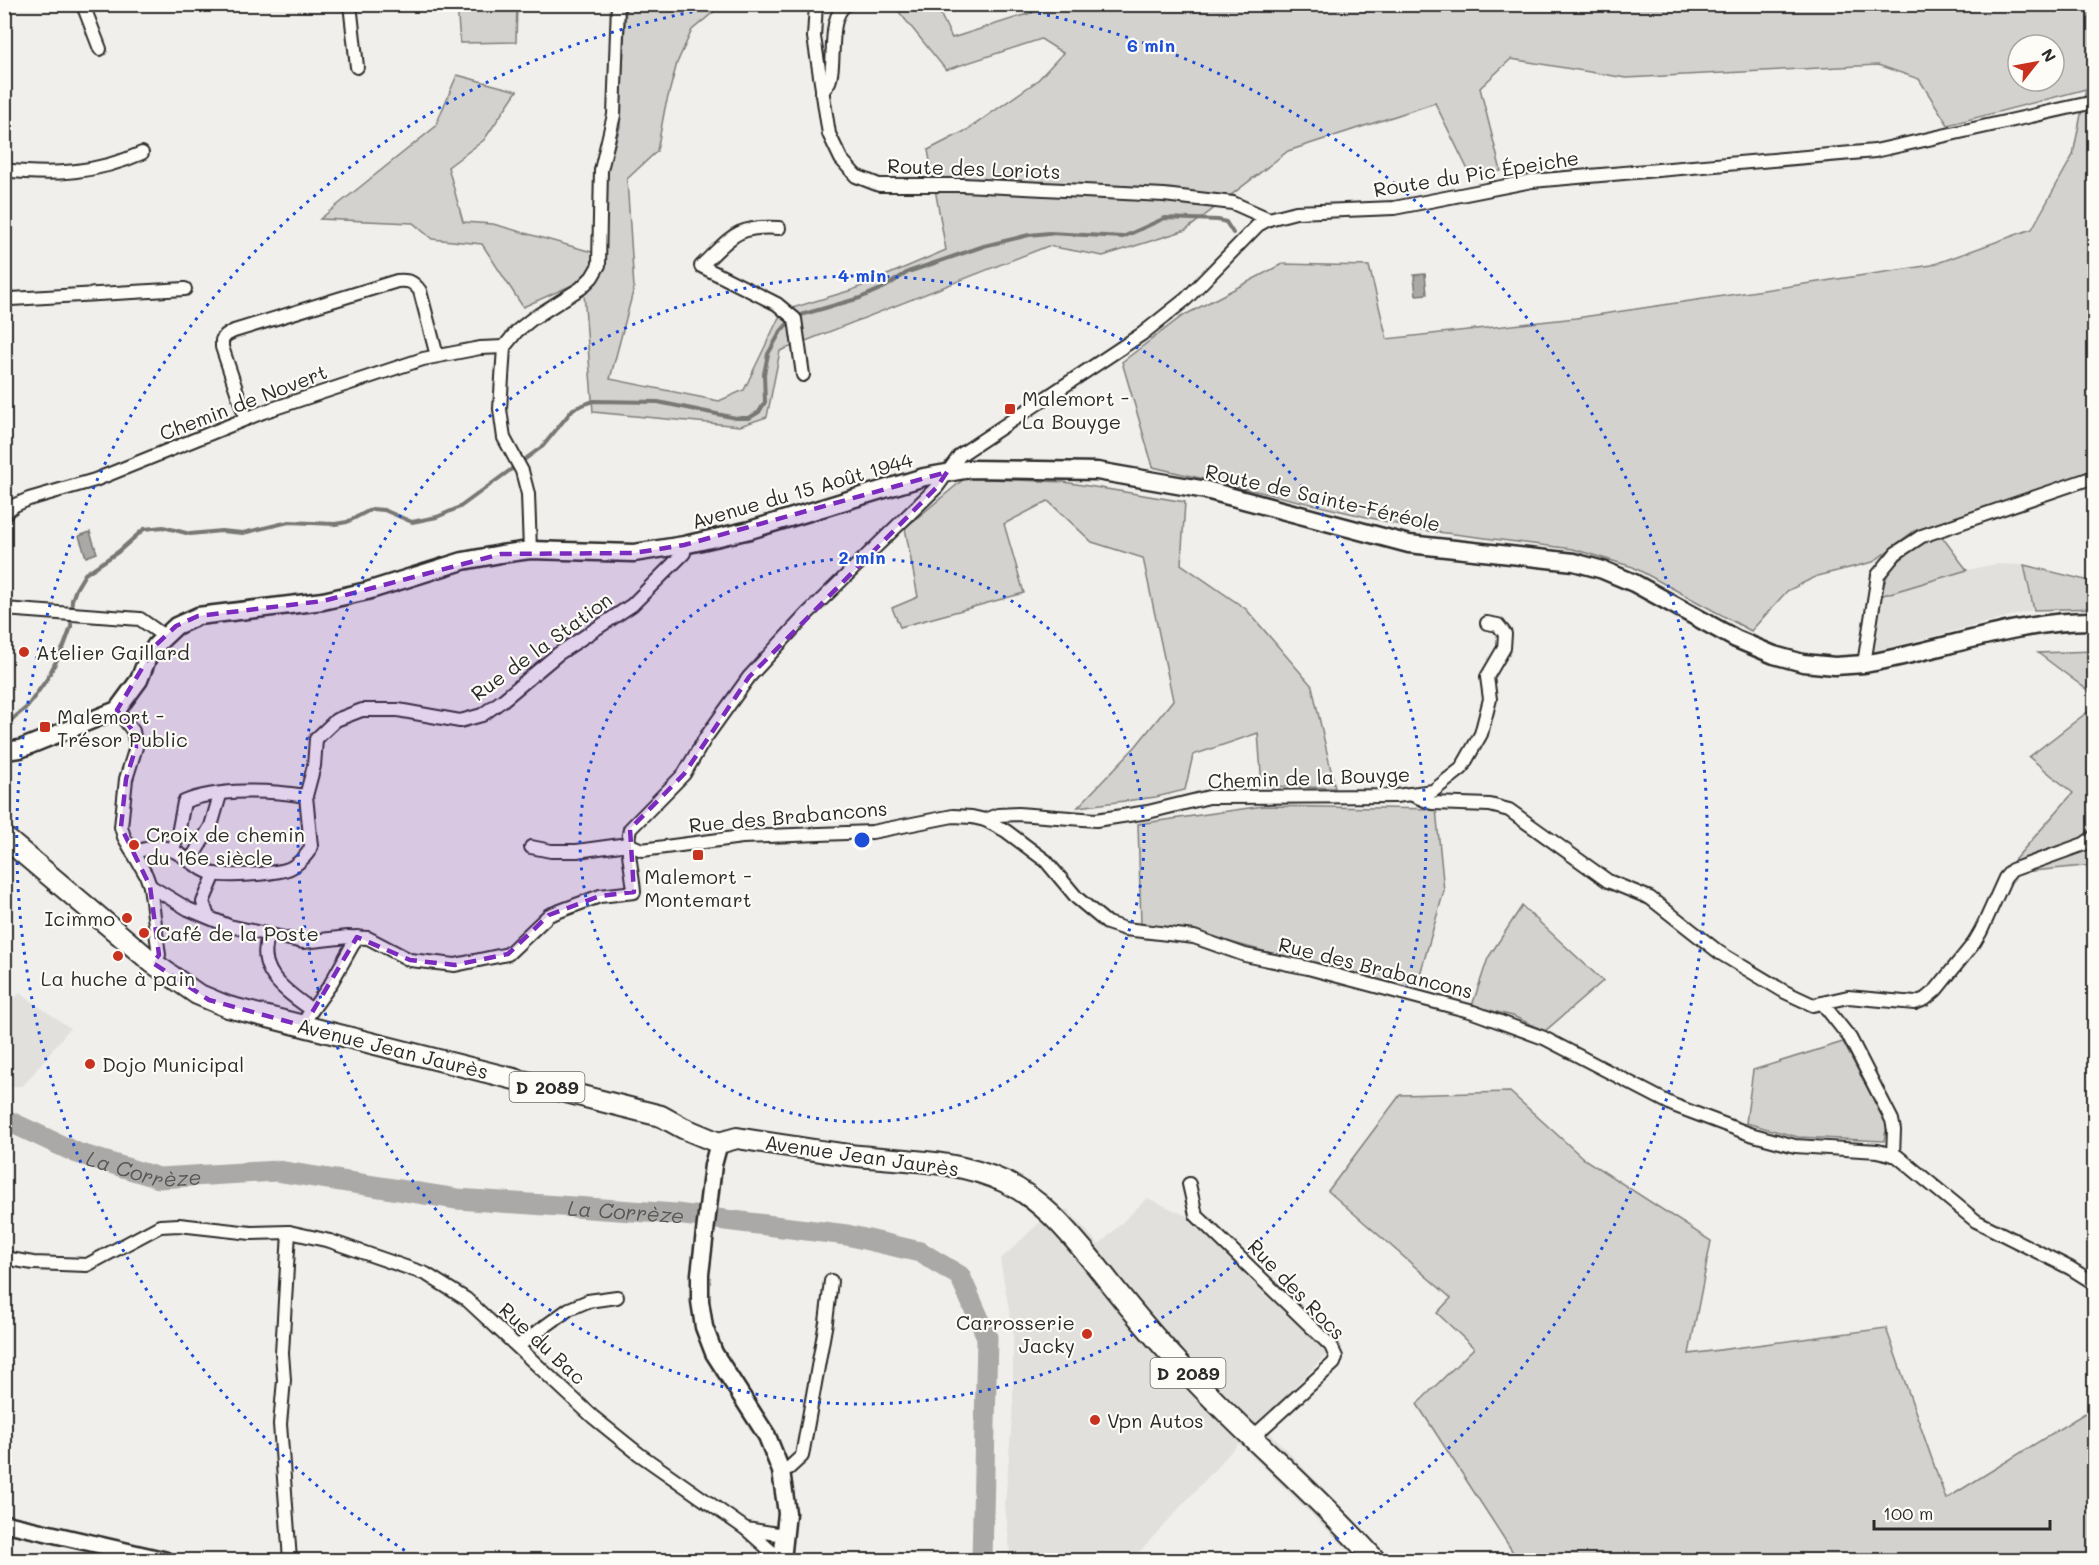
<svg xmlns="http://www.w3.org/2000/svg" width="2099" height="1565" font-family="Mali,sans-serif">
<rect width="100%" height="100%" fill="#f0efeb"/>
<filter id="ink" filterUnits="userSpaceOnUse"><feTurbulence type="fractalNoise" baseFrequency=".0167" numOctaves="2"/><feDisplacementMap in="SourceGraphic" scale="12" xChannelSelector="R" yChannelSelector="G"/><feConvolveMatrix kernelMatrix="1 2 1 2 8 2 1 2 1" color-interpolation-filters="sRGB"/></filter>
<g filter="url(#ink)">
<g fill="#e1e0dc">
<path d="M 1996,564 L 2024,565 L 2034,610 L 1873,652 L 1880,596 L 1967,570 Z"/>
<path d="M 20,993 L 70,1028 L 24,1085 L 9,1088 L 5,1085 L 5,996 L 11,1002 Z"/>
<path d="M 1147,1198 L 1187,1216 L 1327,1354 L 1260,1422 L 1360,1527 L 1388,1560 L 1358,1560 L 1239,1443 L 1132,1560 L 1011,1560 L 1005,1505 L 1013,1406 L 1013,1332 L 1000,1260 L 1038,1224 L 1067,1209 L 1099,1245 Z"/>
</g>
<g fill="#d3d2cf" stroke="#7f7e7d" stroke-width="1.5" fill-rule="evenodd">
<path d="M 1059,4 L 2094,5 L 2094,474 L 2063,481 L 1914,531 L 1873,562 L 1817,576 L 1787,591 L 1751,631 L 1633,567 L 1573,549 L 1422,530 L 1153,467 L 1122,362 L 1181,317 L 1282,264 L 1369,266 L 1387,339 L 1576,318 L 1932,265 L 2032,229 L 2073,155 L 2086,89 L 1948,125 L 1919,79 L 1878,65 L 1626,78 L 1511,59 L 1480,88 L 1501,171 L 1469,172 L 1435,103 L 1288,151 L 1186,230 L 1103,256 L 1048,246 L 780,351 L 767,417 L 740,426 L 593,412 L 583,280 L 523,307 L 482,244 L 432,239 L 413,223 L 320,219 L 435,127 L 457,75 L 517,91 L 484,140 L 448,167 L 463,222 L 493,224 L 606,256 L 607,171 L 620,127 L 626,5 L 728,5 L 722,5 L 692,30 L 677,63 L 665,108 L 657,151 L 627,179 L 634,288 L 610,379 L 719,401 L 744,390 L 782,311 L 852,290 L 946,250 L 928,150 L 967,130 L 1037,81 L 1063,53 L 1041,39 L 946,70 L 895,7 L 936,5 L 952,38 ZM 2018,45 L 2054,45 L 2054,81 L 2018,81 Z"/>
<path d="M 457,5 L 517,5 L 516,42 L 460,43 Z"/>
<path d="M 965,478 L 1064,482 L 1185,502 L 1181,564 L 1246,609 L 1312,686 L 1335,788 L 1262,786 L 1258,733 L 1193,755 L 1185,790 L 1156,797 L 1078,807 L 1136,746 L 1173,700 L 1143,558 L 1092,542 L 1048,501 L 1004,524 L 1024,593 L 900,627 L 892,608 L 918,597 L 905,528 Z"/>
<path d="M 1940,534 L 1967,570 L 1880,596 L 1889,570 L 1919,543 Z"/>
<path d="M 2024,565 L 2094,582 L 2094,608 L 2034,610 Z"/>
<path d="M 2094,651 L 2094,695 L 2038,653 Z"/>
<path d="M 2094,707 L 2094,865 L 2002,874 L 2073,793 L 2029,757 Z"/>
<path d="M 1263,806 L 1436,809 L 1444,891 L 1415,992 L 1197,933 L 1141,924 L 1138,824 Z"/>
<path d="M 1522,906 L 1603,981 L 1545,1031 L 1513,1016 L 1472,1006 L 1488,958 Z"/>
<path d="M 1843,1042 L 1887,1125 L 1884,1141 L 1798,1137 L 1746,1123 L 1753,1070 Z"/>
<path d="M 1510,1092 L 1584,1159 L 1711,1241 L 1689,1354 L 1886,1328 L 1946,1499 L 2085,1413 L 2094,1412 L 2094,1560 L 1518,1560 L 1417,1404 L 1474,1348 L 1437,1313 L 1451,1298 L 1328,1191 L 1400,1095 Z"/>
</g>
<g fill="#aaa9a7" stroke="#777775" stroke-width="1.5">
<path d="M 1425,274 L 1427,294 L 1416,295 L 1414,275 Z"/>
<path d="M 90,532 L 97,553 L 86,557 L 79,536 Z"/>
</g>
<g fill="none" stroke-linecap="round" stroke-linejoin="round">
<path stroke="#777775" stroke-width="4" d="M 4,726 L 27,707 L 47,679 L 64,646 L 71,627 L 72,600 L 76,589 L 85,574 L 118,552 L 144,529 L 163,527 L 190,534 L 221,531 L 243,533 L 289,522 L 335,524 L 347,522 L 372,509 L 384,510 L 412,522 L 437,517 L 460,507 L 543,446 L 573,409 L 593,401 L 658,402 L 736,418 L 749,418 L 759,412 L 765,402 L 764,374 L 768,354 L 781,331 L 790,321 L 804,314 L 860,298 L 885,287 L 908,272 L 984,246 L 1029,235 L 1049,233 L 1123,237 L 1165,218 L 1218,220 L 1226,222 L 1233,233"/>
<path stroke="#aaa9a7" stroke-width="21" id="s1" d="M 4,1119 L 77,1153 L 159,1178 L 277,1171 L 457,1199 L 676,1214 L 847,1235 L 920,1252 L 960,1276 L 987,1337 L 982,1560"/>
<defs>
<g id="minor">
<path d="M 81,4 L 85,10 L 100,49"/>
<path d="M 350,4 L 357,67"/>
<path d="M 816,4 L 814,37 L 829,134 L 841,159 L 856,176 L 879,185 L 963,185 L 1164,195 L 1233,203 L 1269,219"/>
<path d="M 822,92 C 825,88 829,84 830,79 C 836,59 827,16 847,4"/>
<path d="M 4,170 C 53,176 97,173 142,153"/>
<path d="M 779,228 C 735,225 731,238 701,266 L 777,304 L 795,319 L 803,375"/>
<path d="M 4,301 L 11,299 L 185,289"/>
<path d="M 246,419 L 222,347 L 222,340 L 226,335 L 234,331 L 397,281 C 408,280 413,281 420,291 L 437,356"/>
<path d="M 4,517 L 7,511 L 15,505 L 29,499 L 95,480 L 263,412 L 423,359 L 480,348 L 504,347"/>
<path d="M 530,550 L 528,494 L 522,471 L 504,438 L 500,409 L 504,347 L 517,331 L 532,319 L 581,288 L 592,277 L 599,265 L 601,170 L 614,115 L 618,4"/>
<path d="M 4,609 L 140,619 L 164,636"/>
<path d="M 1864,664 L 1878,575 L 1896,553 L 1922,536 L 2094,477"/>
<path d="M 117,710 L 133,731 L 136,747 L 126,779 L 121,827 L 124,837 L 146,875 L 150,886 L 159,955 L 153,963"/>
<path d="M 1410,794 L 1432,803 L 1490,805 L 1509,810 L 1608,881 L 1650,898 L 1720,953 L 1785,992 L 1813,1005 L 1848,997 L 1915,1003 L 1925,999 L 1936,990 L 1974,943 L 1981,931 L 2005,878 L 2012,870 L 2084,844 L 2094,837"/>
<path d="M 985,820 L 998,815 L 1018,814 L 1096,820 L 1148,812 L 1209,797 L 1396,796 L 1433,791 L 1461,769 L 1481,734 L 1490,699 L 1487,677 L 1504,648 L 1505,634 L 1498,625 L 1487,623"/>
<path d="M 531,847 L 551,851 L 577,851 L 628,844 L 642,850 L 742,837 L 872,832 L 953,816 L 972,817 L 985,820 L 1006,831 L 1046,861 L 1077,898 L 1107,923 L 1125,929 L 1194,937 L 1245,955 L 1308,968 L 1473,1012 L 1544,1038 L 1673,1105 L 1750,1134 L 1795,1146 L 1878,1151 L 1897,1156 L 1976,1221 L 2070,1268 L 2094,1283"/>
<path d="M 172,850 L 177,839 L 184,802 C 217,788 271,790 306,796"/>
<path d="M 133,853 C 142,850 150,846 160,847 C 181,849 194,869 214,874 C 229,877 269,874 285,870 C 294,868 309,855 311,846 L 306,796 L 314,766 L 316,739 L 336,720 L 362,710 L 398,710 L 460,721 L 482,715 L 503,700 L 558,654 L 632,605 L 684,553 L 684,545"/>
<path d="M 190,861 L 211,826 L 220,795"/>
<path d="M 150,886 L 188,909 L 229,926 L 303,942 L 348,937 L 368,938 L 410,960 L 455,965 L 508,954 L 549,915 L 600,896 L 634,892 C 633,873 625,846 630,829 L 684,774 L 706,737 L 749,677 L 807,614 L 937,487 L 960,455 L 1142,334 L 1186,299 L 1258,225 L 1269,219 L 1296,212 L 1394,208 L 1532,181 L 1875,151 L 2094,102"/>
<path d="M 208,917 L 203,902 L 215,874"/>
<path d="M 269,935 C 254,971 287,992 312,1010"/>
<path d="M 1823,1004 L 1850,1038 L 1892,1120 L 1894,1130 L 1893,1155"/>
<path d="M 304,1026 L 307,1017 L 330,985 L 357,937"/>
<path d="M 1189,1184 L 1196,1215 L 1331,1346 L 1336,1357 L 1334,1363 L 1253,1437"/>
<path d="M 289,1232 L 282,1353 L 284,1380 L 280,1424 L 290,1560"/>
<path d="M 4,1258 L 33,1263 L 87,1265 L 160,1226 L 179,1225 L 251,1233 L 289,1232 L 330,1241 L 426,1274 L 466,1299 L 593,1417 L 639,1454 L 746,1529"/>
<path d="M 518,1346 L 569,1309 L 588,1301 L 617,1297"/>
<path d="M 781,1471 L 789,1468 L 802,1456 L 826,1322 L 831,1281"/>
<path d="M 781,1560 L 746,1529 L 784,1535"/>
</g>
<path id="tertiary" d="M 4,1523 L 165,1560"/>
<g id="secondary">
<path d="M 4,751 L 20,749 L 117,710 L 139,680 L 148,657 L 156,645 L 176,626 L 198,616 L 323,601 L 367,591 L 463,561 L 501,554 L 530,550 L 634,553 L 684,545 L 750,530 L 924,477 L 970,469 L 1097,471 L 1206,490 L 1409,544 L 1574,562 L 1603,570 L 1634,583 L 1736,639 L 1774,655 L 1803,663 L 1835,666 L 1864,664 C 1940,651 2017,620 2094,621"/>
<path d="M 719,1143 L 713,1165 L 700,1274 L 700,1301 L 704,1327 L 714,1353 L 767,1436 L 781,1471 L 787,1513 L 782,1560"/>
</g>
<path id="primary" d="M 4,837 L 153,963 L 197,994 L 228,1007 L 661,1116 L 683,1128 L 719,1143 L 737,1138 C 774,1144 812,1150 849,1155 C 901,1161 956,1159 1005,1182 C 1043,1200 1069,1233 1095,1264 C 1120,1296 1146,1328 1174,1358 C 1237,1429 1312,1489 1375,1560"/>
</defs>
<use href="#minor" stroke="#2b2b2b" stroke-width="16"/>
<use href="#tertiary" stroke="#2b2b2b" stroke-width="20"/>
<use href="#secondary" stroke="#2b2b2b" stroke-width="21"/>
<use href="#primary" stroke="#2b2b2b" stroke-width="24"/>
<use href="#minor" stroke="#fdfcf7" stroke-width="12"/>
<use href="#tertiary" stroke="#fdfcf7" stroke-width="15"/>
<use href="#secondary" stroke="#fdfcf7" stroke-width="16"/>
<use href="#primary" stroke="#fdfcf7" stroke-width="20"/>
</g>
</g>
<path fill="#7b2cbf" fill-opacity="0.2" stroke="#7b2cbf" stroke-width="4.5" stroke-dasharray="12 8" stroke-linejoin="round" d="M 947,472 L 937,487 L 749,677 L 684,774 L 630,829 L 634,892 L 600,896 L 549,915 L 508,954 L 455,965 L 410,960 L 357,937 L 304,1026 L 209,1000 L 153,963 L 159,955 L 150,886 L 121,827 L 126,779 L 136,747 L 133,731 L 117,710 L 156,645 L 176,626 L 198,616 L 323,601 L 501,554 L 634,553 L 684,545 Z"/>
<g fill="none" stroke="#1d4ed8" stroke-width="3" stroke-dasharray="3 6">
<circle cx="862" cy="840" r="282"/>
<circle cx="862" cy="840" r="564"/>
<path d="M420 1560A845 845 0 0 1 730 5M994 5A845 845 0 0 1 1304 1560"/>
</g>
<g fill="#c8321e" stroke="#fdfcf7" stroke-width="2">
<rect x="1004" y="403" width="12" height="12" rx="3"/>
<circle cx="24" cy="652" r="6"/>
<rect x="39" y="721" width="12" height="12" rx="3"/>
<circle cx="134" cy="845" r="6"/>
<rect x="692" y="849" width="12" height="12" rx="3"/>
<circle cx="127" cy="918" r="6"/>
<circle cx="144" cy="933" r="6"/>
<circle cx="118" cy="956" r="6"/>
<circle cx="90" cy="1064" r="6"/>
<circle cx="1087" cy="1334" r="6"/>
<circle cx="1095" cy="1420" r="6"/>
</g>
<g text-anchor="middle" dominant-baseline="central" stroke-width="4.5" stroke-linejoin="round" paint-order="stroke">
<g fill="#fdfcf7" stroke="#6a6a68" stroke-width="1.5">
<rect x="509.5" y="1072" width="75" height="30" rx="4.5"/>
<rect x="1150.5" y="1358" width="75" height="30" rx="4.5"/>
</g>
<g font-size="18" font-weight="bold" fill="#2b2b2b">
<text x="547" y="1087">D 2089</text>
<text x="1188" y="1373">D 2089</text>
</g>
<g font-size="20" fill="#2b2b2b" stroke="#fdfcf7">
<text transform="translate(974 168) rotate(2)">Route des Loriots</text>
<text transform="translate(1476 173) rotate(-9)">Route du Pic Épeiche</text>
<text transform="translate(243 402) rotate(-21)">Chemin de Novert</text>
<text transform="translate(802 490) rotate(-16)">Avenue du 15 Août 1944</text>
<text transform="translate(1323 497) rotate(13)">Route de Sainte-Féréole</text>
<text transform="translate(541 646) rotate(-36)">Rue de la Station</text>
<text transform="translate(1309 777) rotate(-2)">Chemin de la Bouyge</text>
<text transform="translate(788 816) rotate(-5)">Rue des Brabancons</text>
<text transform="translate(1376 967) rotate(14)">Rue des Brabancons</text>
<text transform="translate(393 1048) rotate(14)">Avenue Jean Jaurès</text>
<text transform="translate(862 1155) rotate(8)">Avenue Jean Jaurès</text>
<text transform="translate(1297 1289) rotate(46)">Rue des Rocs</text>
<text transform="translate(543 1343) rotate(43)">Rue du Bac</text>
</g>
<g font-size="20" fill="#2b2b2b" stroke="#fdfcf7" text-anchor="start">
<text x="1022" y="398">Malemort -<tspan x="1022" dy="23">La Bouyge</tspan></text>
<text x="36" y="652">Atelier Gaillard</text>
<text x="57" y="716">Malemort -<tspan x="57" dy="23">Trésor Public</tspan></text>
<text x="146" y="834">Croix de chemin<tspan x="146" dy="23">du 16e siècle</tspan></text>
<text x="698" y="876" text-anchor="middle">Malemort -<tspan x="698" dy="23">Montemart</tspan></text>
<text x="115" y="918" text-anchor="end">Icimmo</text>
<text x="156" y="933">Café de la Poste</text>
<text x="118" y="978" text-anchor="middle">La huche à pain</text>
<text x="102" y="1064">Dojo Municipal</text>
<text x="1075" y="1322" text-anchor="end">Carrosserie<tspan x="1075" dy="23">Jacky</tspan></text>
<text x="1107" y="1420">Vpn Autos</text>
</g>
<g font-size="21" font-style="italic" fill="#575756" stroke="#fdfcf7">
<text stroke="none"><textPath href="#s1" startOffset="150">La Corrèze</textPath></text>
<text stroke="none"><textPath href="#s1" startOffset="636">La Corrèze</textPath></text>
</g>
</g>
<circle cx="862" cy="840" r="9" fill="#1d4ed8" stroke="#fdfcf7" stroke-width="3"/>
<g font-size="18" text-anchor="middle" font-weight="bold" fill="#1d4ed8" stroke="#fdfcf7" stroke-width="4.5" stroke-linejoin="round" paint-order="stroke">
<text x="1151" y="52">6 min</text>
<text x="862" y="282">4 min</text>
<text x="862" y="564">2 min</text>
</g>
<rect width="2099" height="1565" fill="none" stroke="#fdfcf7" stroke-width="24"/>
<rect x="12" y="12" width="2075" height="1541" fill="none" stroke="#2b2b2b" stroke-width="2" filter="url(#ink)"/>
<g transform="translate(2036 63) rotate(59)"><circle r="28" fill="#fdfcf7" stroke="#a9a8a5" stroke-width="1.5"/>
<path d="M0-4.5L10 22L0 15L-10 22Z" fill="#c8321e"/>
<text y="-9" font-size="16" font-weight="bold" text-anchor="middle" fill="#2b2b2b">N</text>
</g>
<path d="M1874 1520v9h176v-9" fill="none" stroke="#2b2b2b" stroke-width="3"/>
<text x="1883" y="1520" font-size="18" fill="#2b2b2b" stroke="#fdfcf7" stroke-width="4.5" paint-order="stroke">100 m</text>
</svg>
